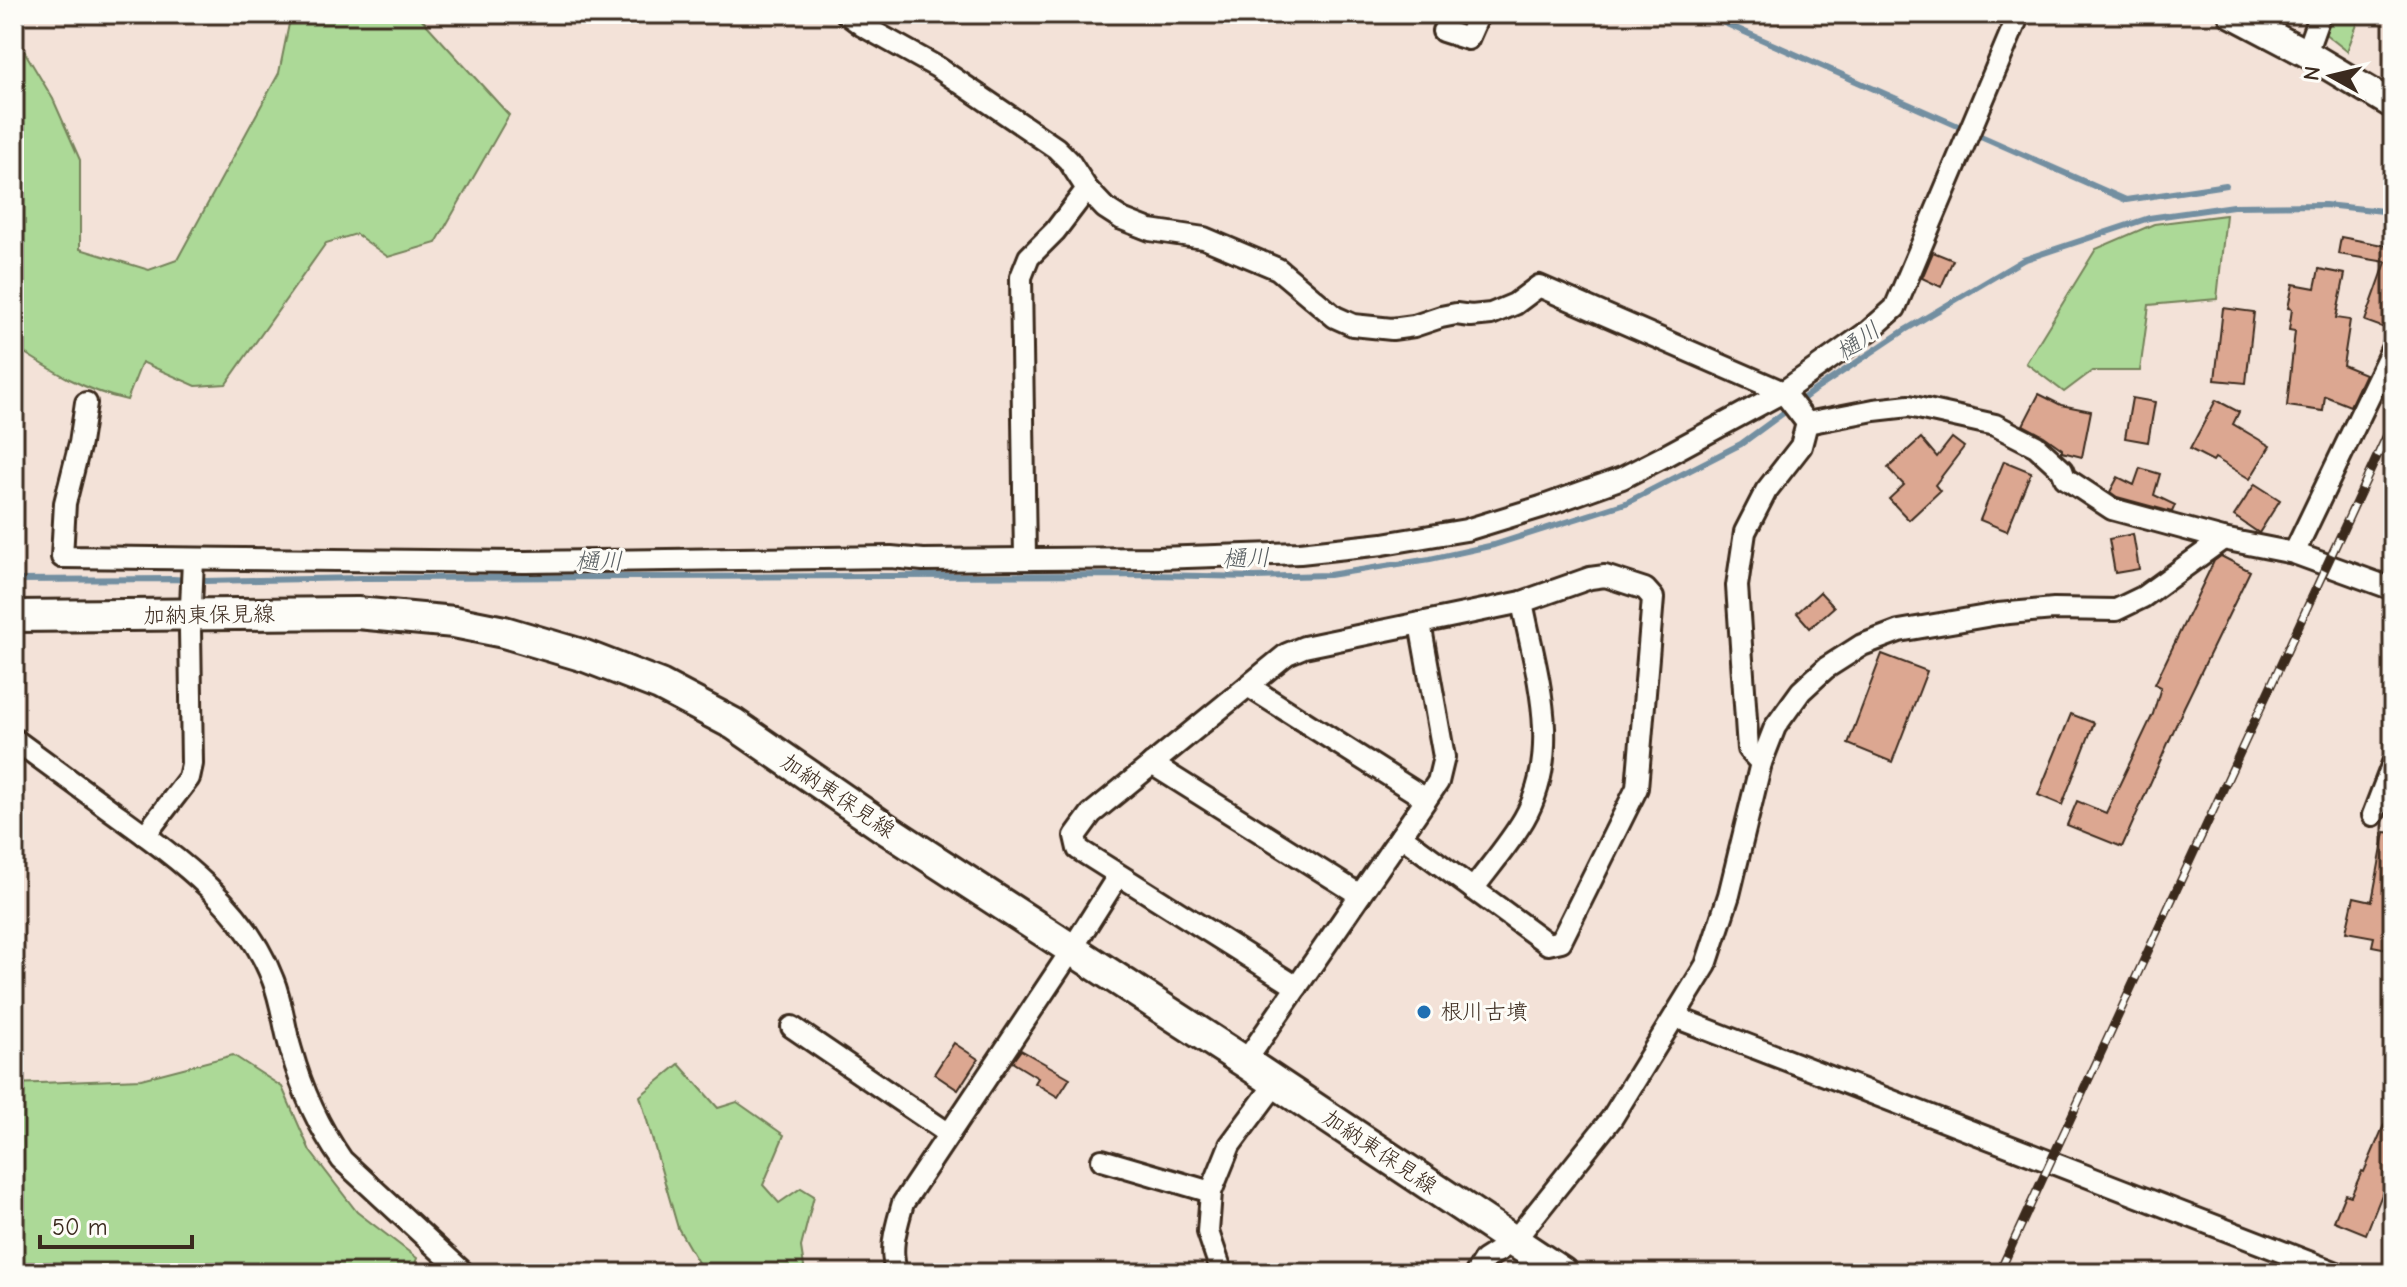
<svg xmlns="http://www.w3.org/2000/svg" width="2407" height="1287" font-family="'Comic Neue','Klee One',sans-serif">
<rect width="100%" height="100%" fill="#f3e2d8"/>
<filter id="ink" filterUnits="userSpaceOnUse"><feTurbulence type="fractalNoise" baseFrequency=".0125" numOctaves="2"/><feDisplacementMap in="SourceGraphic" scale="16" xChannelSelector="R" yChannelSelector="G"/><feConvolveMatrix kernelMatrix="1 2 1 2 8 2 1 2 1" color-interpolation-filters="sRGB"/></filter>
<g filter="url(#ink)">
<g fill="#acd997" stroke="#74825a" stroke-width="2">
<path d="M 291,14 L 417,14 L 509,115 L 436,243 L 388,257 L 356,234 L 326,243 L 226,384 L 196,386 L 142,362 L 127,400 C 85,391 49,369 14,346 L 14,34 L 53,99 L 80,160 L 80,249 L 149,270 L 177,260 L 279,73 Z"/>
<path d="M 2330,14 L 2361,14 L 2347,51 L 2324,33 Z"/>
<path d="M 2226,215 L 2217,299 L 2149,305 L 2140,371 L 2092,371 L 2064,392 L 2026,363 L 2096,249 L 2154,224 Z"/>
<path d="M 233,1055 L 282,1087 L 310,1151 L 357,1212 L 417,1258 L 412,1273 L 14,1273 L 14,1084 L 141,1079 Z"/>
<path d="M 679,1064 L 718,1108 L 737,1102 L 784,1135 L 763,1185 L 779,1203 L 801,1188 L 814,1196 L 801,1247 L 805,1273 L 704,1273 L 678,1228 L 640,1096 Z"/>
</g>
<g fill="none" stroke-linecap="round" stroke-linejoin="round">
<g stroke="#738fa1" stroke-width="6">
<path d="M 1704,14 L 2126,200 L 2226,185"/>
<path d="M 14,580 L 173,579 L 204,581 L 362,578 L 1151,575 L 1255,577 L 1329,575 L 1430,559 L 1494,545 L 1626,503 L 1741,444 L 1812,392 L 1905,330 L 2023,260 L 2149,218 L 2233,206 L 2325,205 L 2393,212"/>
</g>
</g>
<g fill="#dca791" stroke="#3b2a1e" stroke-width="2">
<path d="M 2341,237 L 2393,247 L 2393,320 L 2390,330 L 2365,321 L 2386,262 L 2338,254 Z"/>
<path d="M 1933,252 L 1953,260 L 1941,287 L 1922,278 Z"/>
<path d="M 2319,269 L 2345,274 L 2336,318 L 2350,320 L 2343,365 L 2365,374 L 2350,406 L 2325,396 L 2323,411 L 2287,406 L 2295,331 L 2289,330 L 2292,309 L 2288,308 L 2293,284 L 2315,288 Z"/>
<path d="M 2223,308 L 2254,312 L 2246,383 L 2215,380 Z"/>
<path d="M 2039,394 L 2061,405 L 2091,411 L 2082,457 L 2062,452 L 2062,449 L 2044,436 L 2023,425 Z"/>
<path d="M 2132,398 L 2155,402 L 2148,442 L 2125,438 Z"/>
<path d="M 2216,400 L 2239,412 L 2233,424 L 2270,446 L 2250,479 L 2215,458 L 2213,461 L 2190,449 Z"/>
<path d="M 1921,438 L 1937,457 L 1952,438 L 1964,447 L 1935,485 L 1940,491 L 1909,520 L 1889,499 L 1904,485 L 1888,468 Z"/>
<path d="M 2004,461 L 2031,472 L 2007,531 L 1980,520 Z"/>
<path d="M 2140,468 L 2160,474 L 2154,495 L 2175,505 L 2172,512 L 2117,497 L 2110,492 L 2118,477 L 2134,485 Z"/>
<path d="M 2255,484 L 2280,500 L 2259,533 L 2234,516 Z"/>
<path d="M 2133,534 L 2139,569 L 2115,573 L 2109,539 Z"/>
<path d="M 2221,556 L 2250,571 L 2184,707 L 2122,847 L 2067,825 L 2077,801 L 2106,813 L 2153,714 L 2161,687 L 2155,684 L 2214,561 Z"/>
<path d="M 1820,592 L 1834,607 L 1810,628 L 1797,613 Z"/>
<path d="M 1882,654 L 1927,671 L 1892,762 L 1848,744 Z"/>
<path d="M 2071,714 L 2094,723 L 2062,805 L 2038,795 Z"/>
<path d="M 2385,832 L 2393,833 L 2393,950 L 2372,946 L 2374,937 L 2346,932 L 2354,897 L 2372,901 Z"/>
<path d="M 954,1043 L 978,1059 L 958,1090 L 934,1074 Z"/>
<path d="M 1021,1050 L 1070,1078 L 1058,1097 L 1035,1083 L 1038,1078 L 1012,1062 Z"/>
<path d="M 2393,1104 L 2393,1167 L 2366,1234 L 2334,1221 L 2345,1194 L 2351,1196 L 2362,1171 L 2364,1172 Z"/>
</g>
<g fill="none" stroke-linecap="round" stroke-linejoin="round">
<defs>
<g id="minor">
<path d="M 847,14 L 863,26 L 937,67 L 1056,148 L 1069,161 L 1087,189 L 1105,208 L 1122,219 L 1150,230 L 1204,238 L 1278,269 L 1335,317 L 1353,325 L 1392,329 L 1414,326 L 1441,317 L 1456,314 L 1471,316 L 1491,314 L 1515,304 L 1539,286 L 1783,392 L 1807,423"/>
<path d="M 1443,31 L 1468,39 L 1479,14"/>
<path d="M 2306,53 L 2320,14"/>
<path d="M 86,403 L 80,443 L 65,503 L 62,557 L 526,562 L 891,557 L 923,560 L 1158,558 L 1300,553 L 1383,544 L 1466,530 L 1541,507 L 1622,478 L 1663,457 L 1783,392 L 1869,331 L 1895,308 L 2019,14"/>
<path d="M 1807,423 L 1874,410 L 1909,406 L 1995,425 L 2036,446 L 2062,470 L 2065,478 L 2112,509 L 2223,539 L 2294,553 L 2393,589"/>
<path d="M 2294,553 L 2393,347"/>
<path d="M 1025,558 L 1021,277 L 1029,257 L 1055,231 L 1087,189"/>
<path d="M 1248,686 L 1426,799"/>
<path d="M 14,739 C 47,763 79,787 112,811 C 174,856 245,905 273,980 C 282,1002 284,1027 291,1050 C 302,1090 318,1126 342,1160 L 464,1273"/>
<path d="M 1761,763 L 1748,749 L 1737,586 L 1745,532 L 1766,491 L 1801,446 L 1807,423"/>
<path d="M 1152,764 L 1360,895"/>
<path d="M 2373,815 L 2393,763"/>
<path d="M 145,835 L 189,778 L 192,764 L 190,630 L 193,560"/>
<path d="M 1473,889 C 1490,866 1510,843 1524,819 C 1563,751 1536,673 1522,602"/>
<path d="M 1297,987 L 1078,849 L 1075,836 L 1091,814 L 1287,654 L 1304,647 L 1522,602 L 1590,578 L 1605,576 L 1645,589 L 1653,598 L 1637,788 L 1561,941 L 1548,944 L 1401,836"/>
<path d="M 1675,1017 L 2337,1273"/>
<path d="M 792,1027 L 949,1134"/>
<path d="M 1245,1062 L 1438,782 L 1444,757 L 1420,623"/>
<path d="M 1102,1160 L 1211,1192"/>
<path d="M 897,1273 C 888,1250 897,1225 903,1203 L 1063,963 L 1118,876"/>
<path d="M 1222,1273 L 1208,1232 L 1211,1192 L 1230,1145 L 1276,1083"/>
<path d="M 1476,1273 L 1484,1260 L 1514,1241 L 1612,1118 L 1706,965 L 1729,895 L 1761,763 L 1775,727 L 1801,691 L 1826,668 L 1862,645 L 1899,631 L 1998,614 L 2054,609 L 2116,610 L 2143,597 L 2223,539"/>
</g>
<path id="tertiary" d="M 2232,14 L 2306,53 L 2393,105"/>
<path id="secondary" d="M 14,616 L 357,613 L 454,622 L 504,632 L 585,656 L 660,685 L 734,724 L 882,826 L 1245,1062 L 1562,1273"/>
</defs>
<use href="#minor" stroke="#3b2a1e" stroke-width="26"/>
<use href="#tertiary" stroke="#3b2a1e" stroke-width="32"/>
<use href="#secondary" stroke="#3b2a1e" stroke-width="36"/>
<use href="#minor" stroke="#fdfcf7" stroke-width="20"/>
<use href="#tertiary" stroke="#fdfcf7" stroke-width="26"/>
<use href="#secondary" stroke="#fdfcf7" stroke-width="30"/>
<defs>
<path id="rail" d="M 1999,1273 L 2393,422"/>
</defs>
<use href="#rail" stroke="#3b2a1e" stroke-width="9"/>
<use href="#rail" stroke="#fdfcf7" stroke-width="6" stroke-dasharray="18" stroke-linecap="butt"/>
</g>
</g>
<circle fill="#1f6fb2" stroke="#fdfcf7" stroke-width="3" cx="1424" cy="1012" r="8"/>
<g text-anchor="middle" dominant-baseline="central" stroke-width="6" stroke-linejoin="round" paint-order="stroke">
<g font-size="22" fill="#3b2a1e" stroke="#fdfcf7">
<text transform="translate(209 615) rotate(-1)">加納東保見線</text>
<text transform="translate(838 796) rotate(34)">加納東保見線</text>
<text transform="translate(1380 1152) rotate(34)">加納東保見線</text>
</g>
<g font-size="22" fill="#3b2a1e" stroke="#fdfcf7" text-anchor="start">
<text x="1440" y="1012">根川古墳</text>
</g>
<g font-size="24" font-style="italic" fill="#575d60" stroke="#fdfcf7">
<text transform="translate(1858 341) rotate(-35)">樋川</text>
<text transform="translate(1246 558) rotate(-2)">樋川</text>
<text x="599" y="561">樋川</text>
</g>
</g>
<rect width="2407" height="1287" fill="none" stroke="#fdfcf7" stroke-width="48"/>
<rect x="24" y="24" width="2359" height="1239" fill="none" stroke="#3b2a1e" stroke-width="3" filter="url(#ink)"/>
<g transform="translate(2331 76) rotate(278)" stroke="#fdfcf7" stroke-width="6" paint-order="stroke">
<path d="M0-6L14 30L0 20L-14 30Z" fill="#3b2a1e"/>
<text y="-12" font-size="22" font-weight="bold" text-anchor="middle" fill="#3b2a1e">N</text>
</g>
<path d="M40 1235v12h152v-12" fill="none" stroke="#3b2a1e" stroke-width="4"/>
<text x="52" y="1235" font-size="24" fill="#3b2a1e" stroke="#fdfcf7" stroke-width="6" paint-order="stroke">50 m</text>
</svg>
